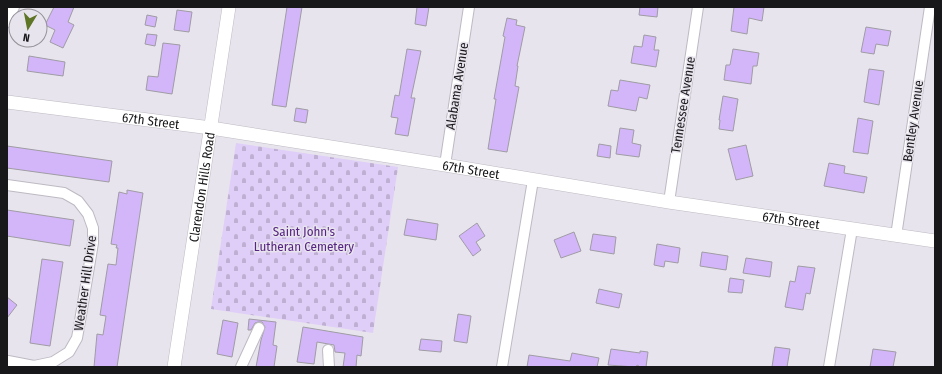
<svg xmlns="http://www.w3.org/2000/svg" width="942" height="374" font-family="'Fira Sans Condensed',sans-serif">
<defs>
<pattern id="cemetery-stones" width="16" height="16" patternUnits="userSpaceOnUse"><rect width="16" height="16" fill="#dfcef7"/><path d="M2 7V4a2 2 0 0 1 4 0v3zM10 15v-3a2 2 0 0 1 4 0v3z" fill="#bfb0d3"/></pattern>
</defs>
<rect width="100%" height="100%" fill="#e8e4ed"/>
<path fill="url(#cemetery-stones)" d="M 236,143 L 398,167 L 373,333 L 211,309 Z"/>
<g fill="#d3b6fa" stroke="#9f9ca4">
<path d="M 54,7 L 74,7 L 68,22 L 74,25 L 63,48 L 50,42 L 55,30 L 45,25 Z"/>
<path d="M 287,7 L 302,7 L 286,107 L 272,105 Z"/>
<path d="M 417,7 L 429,7 L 426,26 L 415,24 Z"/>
<path d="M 640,7 L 658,7 L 657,17 L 639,15 Z"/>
<path d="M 734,7 L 764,7 L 762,21 L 749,18 L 747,34 L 731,31 Z"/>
<path d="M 177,10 L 192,12 L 189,32 L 174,30 Z"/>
<path d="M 147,15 L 157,17 L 155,27 L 145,25 Z"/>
<path d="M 507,18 L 517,20 L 516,25 L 525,27 L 517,66 L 518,66 L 515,86 L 519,87 L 507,152 L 488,149 L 496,99 L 494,99 L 505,37 L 503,36 Z"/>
<path d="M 866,27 L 891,31 L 888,46 L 876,44 L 874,54 L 861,52 Z"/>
<path d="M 147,34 L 157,35 L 155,46 L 145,44 Z"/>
<path d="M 644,35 L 656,37 L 654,50 L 659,50 L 656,67 L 631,63 L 634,46 L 642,47 Z"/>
<path d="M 163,43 L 180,45 L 172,94 L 146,90 L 148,76 L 158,77 Z"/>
<path d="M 407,49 L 421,51 L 411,98 L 415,98 L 408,136 L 395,134 L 398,118 L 391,117 L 395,95 L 399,96 Z"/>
<path d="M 733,49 L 759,53 L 757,66 L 753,66 L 751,84 L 724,80 L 726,65 L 730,65 Z"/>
<path d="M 29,56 L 65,62 L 63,76 L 27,71 Z"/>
<path d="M 869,69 L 884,71 L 879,105 L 864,102 Z"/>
<path d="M 620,80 L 650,85 L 647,99 L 639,97 L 636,111 L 608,106 L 611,90 L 618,91 Z"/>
<path d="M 723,96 L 738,99 L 733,131 L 719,129 L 720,120 L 719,120 Z"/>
<path d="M 296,108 L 308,110 L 306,123 L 294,121 Z"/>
<path d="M 858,118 L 873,121 L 868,154 L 853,152 Z"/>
<path d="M 620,128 L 634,130 L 632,143 L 641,145 L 639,157 L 616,154 Z"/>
<path d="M 599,144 L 611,146 L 610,158 L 597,156 Z"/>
<path d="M 746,145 L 753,176 L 736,180 L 728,149 Z"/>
<path d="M 7,146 L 112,161 L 109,182 L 7,168 Z"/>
<path d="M 829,163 L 845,166 L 844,173 L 867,177 L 864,193 L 824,186 Z"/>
<path d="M 127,190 L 143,193 L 117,367 L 94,367 L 97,334 L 103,335 L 106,316 L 100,315 L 108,264 L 116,265 L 118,248 L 116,248 L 117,245 L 111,244 L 119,192 L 127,194 Z"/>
<path d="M 7,210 L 74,220 L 70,246 L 7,236 Z"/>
<path d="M 407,219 L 438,224 L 436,240 L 404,235 Z"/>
<path d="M 477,223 L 485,236 L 476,242 L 481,250 L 473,256 L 459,236 Z"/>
<path d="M 574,232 L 581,251 L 561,258 L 554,240 Z"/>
<path d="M 593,234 L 616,237 L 614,254 L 590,250 Z"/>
<path d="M 657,244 L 680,248 L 678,263 L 665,261 L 664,267 L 654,265 Z"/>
<path d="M 702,252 L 728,256 L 726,270 L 700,266 Z"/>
<path d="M 746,258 L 772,262 L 770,277 L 743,273 Z"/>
<path d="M 42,259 L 63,262 L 50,346 L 30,343 Z"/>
<path d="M 798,266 L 815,268 L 810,294 L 806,293 L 803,310 L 785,307 L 790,281 L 795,282 Z"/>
<path d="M 730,278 L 744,280 L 742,293 L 728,292 Z"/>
<path d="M 599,289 L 622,294 L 619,308 L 596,303 Z"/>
<path d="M 7,297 L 17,305 L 7,318 Z"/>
<path d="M 458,314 L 471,316 L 467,343 L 454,341 Z"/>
<path d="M 249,319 L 276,322 L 273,345 L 277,346 L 274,367 L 256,367 L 261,340 L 265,327 L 262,322 L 258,322 L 255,323 L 251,330 L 248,330 Z"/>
<path d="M 223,320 L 238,323 L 232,357 L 217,354 Z"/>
<path d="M 303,327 L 363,337 L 361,356 L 357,355 L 356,367 L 343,367 L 345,353 L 335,352 L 334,345 L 317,342 L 314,364 L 297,362 Z"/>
<path d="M 421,339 L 442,341 L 441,352 L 419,350 Z"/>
<path d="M 775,347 L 790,349 L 787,367 L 772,367 Z"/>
<path d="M 611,349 L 640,353 L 640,351 L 648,352 L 646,367 L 639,367 L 639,366 L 637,365 L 636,367 L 608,365 Z"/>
<path d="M 873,349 L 896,352 L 893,367 L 870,367 Z"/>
<path d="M 572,353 L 599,358 L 597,367 L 527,367 L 529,355 L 570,361 Z"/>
</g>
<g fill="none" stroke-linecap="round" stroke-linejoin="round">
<defs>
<g id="minor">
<path d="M 7,22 L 14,7"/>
<path d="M 445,165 L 469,7"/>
<path d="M 7,185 L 64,193 L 78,201 L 88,214 L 93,228 L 93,243 L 80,321 L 77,338 L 69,352 L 53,362 L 34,366 L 8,361"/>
<path d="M 669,202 L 698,7"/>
<path d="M 896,236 L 930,7"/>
<path d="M 328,350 L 329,367"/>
<path d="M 241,367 L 259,328"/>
<path d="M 502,367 L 533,180"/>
<path d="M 829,367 L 852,229"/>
</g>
<g id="tertiary">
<path id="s1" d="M 7,102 L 211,128 L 445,165 L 669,202 L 935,241"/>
<path id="s2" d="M 174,367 L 229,7"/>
</g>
</defs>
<use href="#minor" stroke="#bebac3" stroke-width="12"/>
<use href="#tertiary" stroke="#bebac3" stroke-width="14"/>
<use href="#minor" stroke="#fff" stroke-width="10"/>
<use href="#tertiary" stroke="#fff" stroke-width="13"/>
</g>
<g text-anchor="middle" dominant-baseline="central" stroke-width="3" stroke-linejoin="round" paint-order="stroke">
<g font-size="13" fill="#18171a" stroke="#e8e4ed">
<text transform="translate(457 86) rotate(-81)">Alabama Avenue</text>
<text transform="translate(683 105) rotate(-81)">Tennessee Avenue</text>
<text stroke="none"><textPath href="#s1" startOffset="145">67th Street</textPath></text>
<text transform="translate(913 121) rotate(-82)">Bentley Avenue</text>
<text stroke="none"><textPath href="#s1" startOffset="469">67th Street</textPath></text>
<text stroke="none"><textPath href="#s2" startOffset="182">Clarendon Hills Road</textPath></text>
<text stroke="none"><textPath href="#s1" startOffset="793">67th Street</textPath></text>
<text transform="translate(85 283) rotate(-82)">Weather Hill Drive</text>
</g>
<g font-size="13" fill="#572584" stroke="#e8e4ed">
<text x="304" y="231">Saint John's<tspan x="304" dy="15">Lutheran Cemetery</tspan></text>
</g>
</g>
<rect width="942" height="374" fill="none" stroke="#18171a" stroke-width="16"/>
<g transform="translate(28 28) rotate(190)"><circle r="19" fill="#e8e4ed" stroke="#959299"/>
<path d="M0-3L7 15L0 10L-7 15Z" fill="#5e7526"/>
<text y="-6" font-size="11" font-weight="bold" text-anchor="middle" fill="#18171a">N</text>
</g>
</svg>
